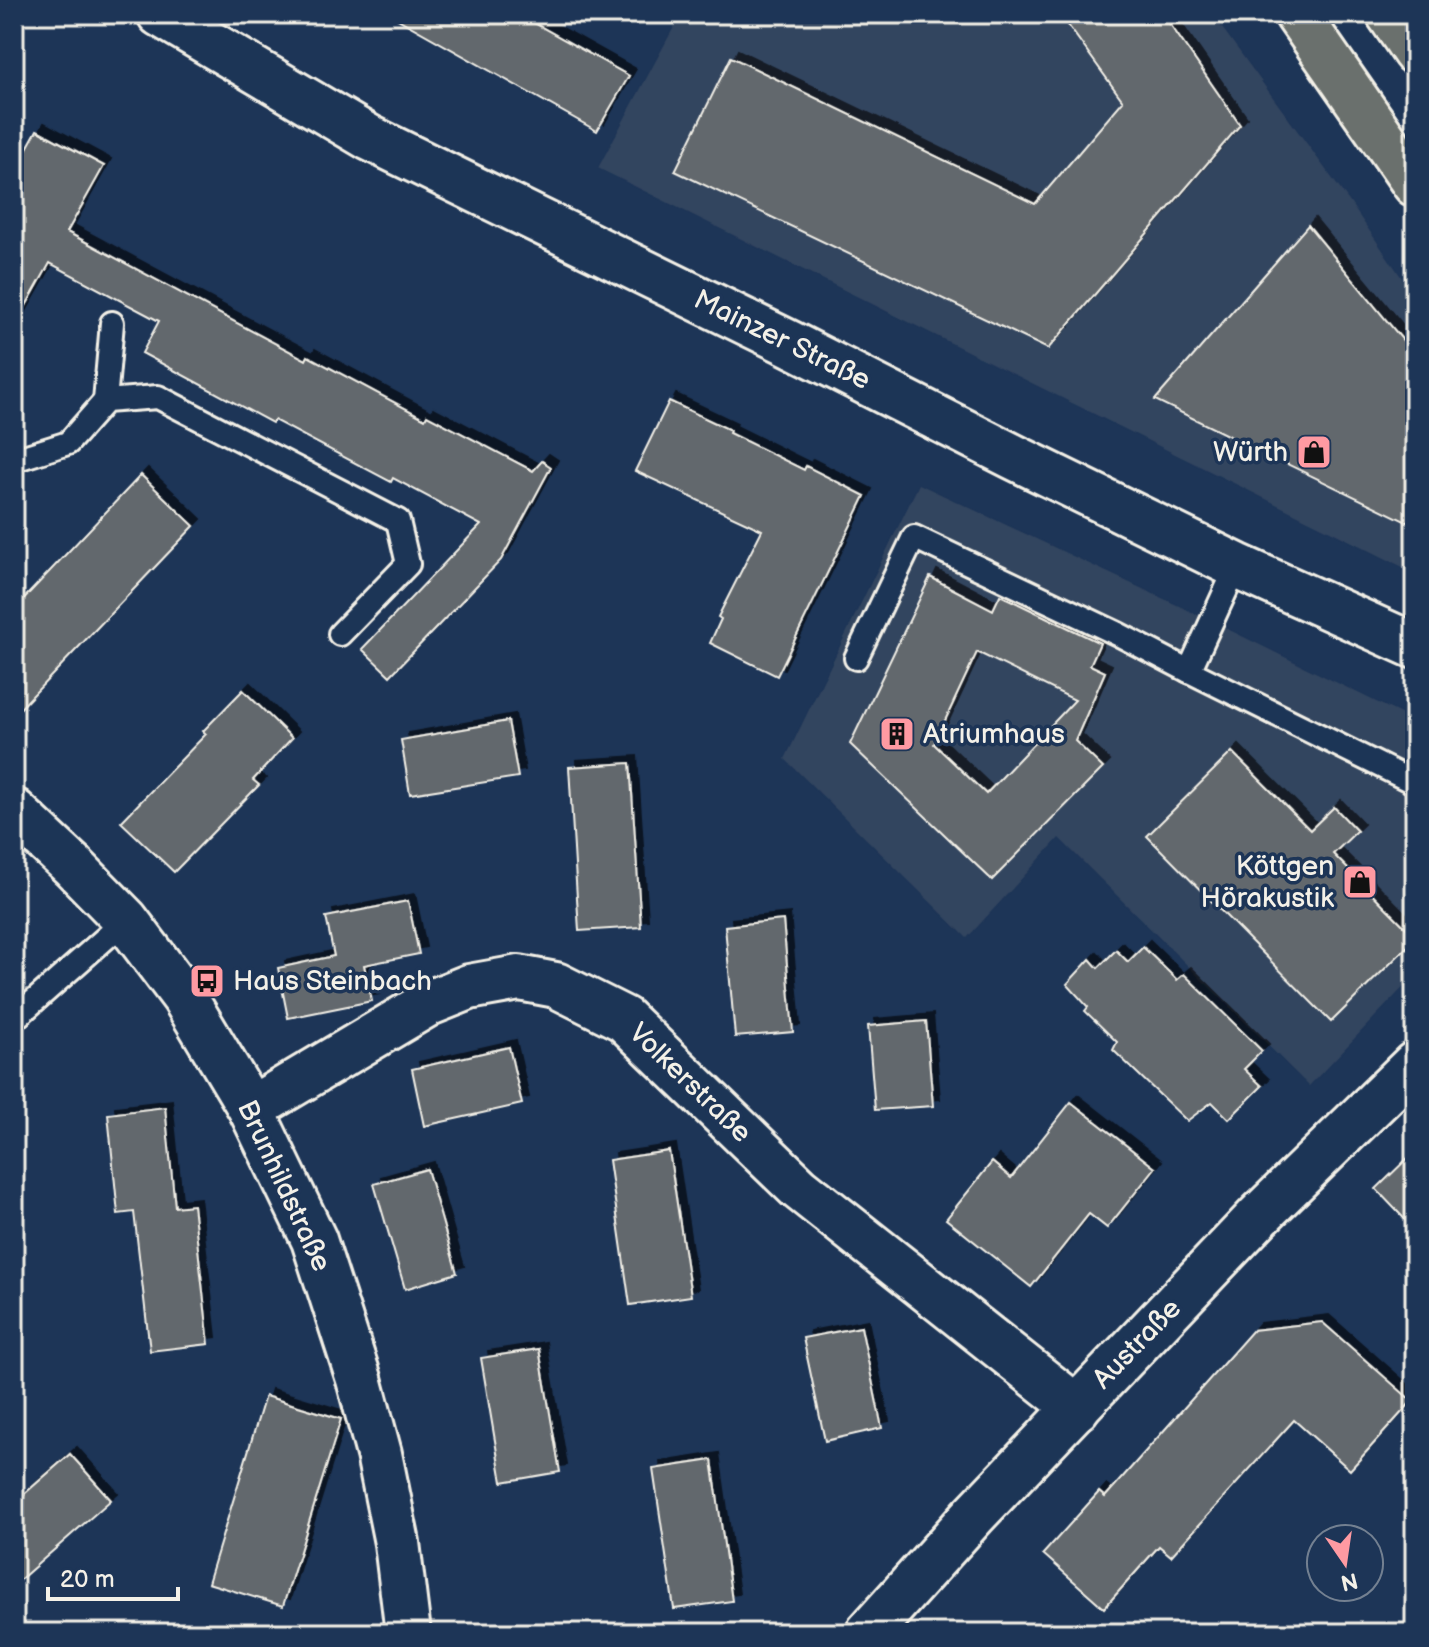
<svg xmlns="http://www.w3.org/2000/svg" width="1429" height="1647" font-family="'Balsamiq Sans',sans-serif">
<defs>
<filter id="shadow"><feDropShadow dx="7" dy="-7" stdDeviation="0" flood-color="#0009"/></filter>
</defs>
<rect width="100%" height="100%" fill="#1d3557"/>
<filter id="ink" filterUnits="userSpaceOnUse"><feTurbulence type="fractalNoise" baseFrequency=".0125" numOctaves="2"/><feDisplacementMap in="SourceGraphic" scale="16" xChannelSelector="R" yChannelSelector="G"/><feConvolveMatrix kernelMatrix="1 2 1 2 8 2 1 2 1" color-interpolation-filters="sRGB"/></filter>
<g filter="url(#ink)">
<g fill="#32445e">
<path d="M 681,14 L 1212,14 L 1351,204 L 1415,297 L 1415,573 L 598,168 Z"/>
<path d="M 919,484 L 1213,622 L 1415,721 L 1415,975 L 1309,1086 L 1059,838 L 967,938 L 785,759 Z"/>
</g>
<g fill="#62676d" stroke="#f4f1e8" stroke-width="2" fill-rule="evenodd" filter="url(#shadow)">
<path d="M 389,14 L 518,14 L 629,76 L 597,131 Z"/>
<path d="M 1060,14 L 1163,14 L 1240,125 L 1048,349 L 675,171 L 731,57 L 1035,204 L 1123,101 Z"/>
<path d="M 37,130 L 104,166 L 67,232 L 306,360 L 308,356 L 425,419 L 427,415 L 533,471 L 542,461 L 551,467 L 501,560 L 390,676 L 362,649 L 481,525 L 393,478 L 391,482 L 274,420 L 272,423 L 142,353 L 159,321 L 50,263 L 14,327 L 14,172 Z"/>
<path d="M 1308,225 L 1415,355 L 1415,526 L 1155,400 Z"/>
<path d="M 669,401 L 730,430 L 729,433 L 804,470 L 806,466 L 865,496 L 777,676 L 710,643 L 721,619 L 718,617 L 762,530 L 635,471 Z"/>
<path d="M 141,475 L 194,526 L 14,715 L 14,609 Z"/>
<path d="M 930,577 L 993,610 L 1000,595 L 1100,643 L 1090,665 L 1105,672 L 1075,741 L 1103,768 L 992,880 L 850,744 ZM 977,652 L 1075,700 L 986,794 L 934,744 Z"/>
<path d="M 243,690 L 292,738 L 253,780 L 259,785 L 174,872 L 121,822 L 206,734 L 203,731 Z"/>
<path d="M 508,721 L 518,777 L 410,794 L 401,740 Z"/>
<path d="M 1232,752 L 1310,830 L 1334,807 L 1357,831 L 1333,854 L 1415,937 L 1415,939 L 1331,1022 L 1147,836 Z"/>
<path d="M 630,763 L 641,927 L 579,931 L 569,767 Z"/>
<path d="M 408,901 L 419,954 L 364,965 L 372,1001 L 288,1018 L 278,968 L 334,956 L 326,917 Z"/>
<path d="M 783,920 L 793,1032 L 735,1037 L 725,926 Z"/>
<path d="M 1143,947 L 1177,980 L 1184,974 L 1262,1051 L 1244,1069 L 1262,1086 L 1229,1119 L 1212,1102 L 1187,1121 L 1113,1050 L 1117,1042 L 1085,1011 L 1088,1007 L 1067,984 L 1090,959 L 1098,968 L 1116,950 L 1128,962 Z"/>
<path d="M 926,1021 L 933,1106 L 875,1110 L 868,1026 Z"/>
<path d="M 509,1047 L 522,1104 L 424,1126 L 412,1069 Z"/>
<path d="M 1071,1102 L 1155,1168 L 1107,1228 L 1089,1214 L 1031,1287 L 946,1219 L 992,1162 L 1011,1178 Z"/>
<path d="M 165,1107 L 175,1207 L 193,1205 L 209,1344 L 150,1351 L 134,1212 L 118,1214 L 108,1114 Z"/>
<path d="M 669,1151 L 691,1296 L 630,1305 L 609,1160 Z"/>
<path d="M 1415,1151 L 1415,1230 L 1376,1189 Z"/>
<path d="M 427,1169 L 457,1273 L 405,1289 L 374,1184 Z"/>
<path d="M 1322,1322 L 1412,1401 L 1350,1470 L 1294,1420 L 1171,1556 L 1159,1546 L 1104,1608 L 1043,1554 L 1099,1492 L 1105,1497 L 1253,1330 Z"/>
<path d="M 861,1327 L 882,1428 L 825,1441 L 803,1338 Z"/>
<path d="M 539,1349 L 560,1472 L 502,1482 L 481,1358 Z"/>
<path d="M 265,1396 L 341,1419 L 283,1606 L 208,1583 Z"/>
<path d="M 70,1454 L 111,1500 L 14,1585 L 14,1503 Z"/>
<path d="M 712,1460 L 732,1601 L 674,1609 L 653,1469 Z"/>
</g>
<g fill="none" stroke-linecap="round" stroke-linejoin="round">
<defs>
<g id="lane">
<path d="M 105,401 L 112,323"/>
<path d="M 14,460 L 68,443 L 105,401 L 158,397 L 398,521 L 408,564 L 340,634"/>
<path d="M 1237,566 L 1189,671 L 1415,783"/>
<path d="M 856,658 L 914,537 L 1118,634 L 1189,671"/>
<path d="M 14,1019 L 126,920"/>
</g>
<g id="street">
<path d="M 14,811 L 74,867 L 126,920 L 184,997 L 251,1109 L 314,1240 L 359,1379 L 379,1454 L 397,1543 L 408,1633"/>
<path d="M 251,1109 L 429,1003 L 469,987 L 519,978 L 556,985 L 624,1019 L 799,1188 L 1077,1408"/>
<path d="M 868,1633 L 974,1515 L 1259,1216 L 1415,1064"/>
</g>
<path id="secondary" d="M 160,14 L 370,138 L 789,343 L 1014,457 L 1237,566 L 1415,646"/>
<g id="primary">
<path d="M 1297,14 L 1415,184"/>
<path d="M 1389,14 L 1415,52"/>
</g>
</defs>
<use href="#lane" stroke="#f4f1e8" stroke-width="28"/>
<use href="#street" stroke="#f4f1e8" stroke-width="50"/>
<use href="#secondary" stroke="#f4f1e8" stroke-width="50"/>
<use href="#primary" stroke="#f4f1e8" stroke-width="50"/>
<use href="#lane" stroke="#1d3557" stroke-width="22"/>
<use href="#street" stroke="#1d3557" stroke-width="44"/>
<use href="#secondary" stroke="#1d3557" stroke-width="44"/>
<use href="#primary" stroke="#6a706d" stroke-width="44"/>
</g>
</g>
<defs>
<symbol id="shop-square" viewBox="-11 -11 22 22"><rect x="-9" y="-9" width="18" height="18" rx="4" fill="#ff9aa2" stroke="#1d3557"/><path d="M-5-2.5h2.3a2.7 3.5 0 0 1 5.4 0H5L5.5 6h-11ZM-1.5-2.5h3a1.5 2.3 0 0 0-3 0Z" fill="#111"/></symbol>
<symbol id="building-square" viewBox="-11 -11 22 22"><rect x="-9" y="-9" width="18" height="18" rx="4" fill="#ff9aa2" stroke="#1d3557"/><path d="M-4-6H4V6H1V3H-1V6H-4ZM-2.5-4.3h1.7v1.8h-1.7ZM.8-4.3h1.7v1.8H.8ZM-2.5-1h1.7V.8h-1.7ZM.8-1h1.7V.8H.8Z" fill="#111"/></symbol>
<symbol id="bus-square" viewBox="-11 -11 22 22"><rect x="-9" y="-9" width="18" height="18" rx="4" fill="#ff9aa2" stroke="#1d3557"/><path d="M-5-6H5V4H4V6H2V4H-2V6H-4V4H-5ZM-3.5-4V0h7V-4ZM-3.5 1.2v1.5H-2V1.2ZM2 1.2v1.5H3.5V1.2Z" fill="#111"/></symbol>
</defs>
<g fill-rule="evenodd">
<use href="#shop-square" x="1294" y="432" width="40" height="40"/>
<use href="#building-square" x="877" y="714" width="40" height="40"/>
<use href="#shop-square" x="1340" y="862" width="40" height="40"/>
<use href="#bus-square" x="187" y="961" width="40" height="40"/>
</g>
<g text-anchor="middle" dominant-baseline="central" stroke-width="7" stroke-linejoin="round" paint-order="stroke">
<g font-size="28" fill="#f4f1e8" stroke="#1d3557">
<text transform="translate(782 340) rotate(26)">Mainzer Straße</text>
<text transform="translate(690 1083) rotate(44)">Volkerstraße</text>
<text transform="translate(284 1186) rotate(65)">Brunhildstraße</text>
<text transform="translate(1137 1344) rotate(-46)">Austraße</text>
</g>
<g font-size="28" fill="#f4f1e8" stroke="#1d3557" text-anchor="end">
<text x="1288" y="452">Würth</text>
<text x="923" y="734" text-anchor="start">Atriumhaus</text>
<text x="1334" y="866">Köttgen<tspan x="1334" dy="32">Hörakustik</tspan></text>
<text x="233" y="981" text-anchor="start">Haus Steinbach</text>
</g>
</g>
<rect width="1429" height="1647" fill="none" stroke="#1d3557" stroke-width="48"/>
<rect x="24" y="24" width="1381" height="1599" fill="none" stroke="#f4f1e8" stroke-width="3" filter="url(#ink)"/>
<g transform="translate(1345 1563) rotate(167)"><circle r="38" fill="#1d3557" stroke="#738091" stroke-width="2"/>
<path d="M0-6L14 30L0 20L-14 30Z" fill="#ff9aa2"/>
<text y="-12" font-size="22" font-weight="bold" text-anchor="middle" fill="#f4f1e8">N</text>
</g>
<path d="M48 1587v12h130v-12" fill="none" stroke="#f4f1e8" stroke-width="4"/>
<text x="60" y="1587" font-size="24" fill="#f4f1e8" stroke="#1d3557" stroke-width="6" paint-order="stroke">20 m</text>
</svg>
